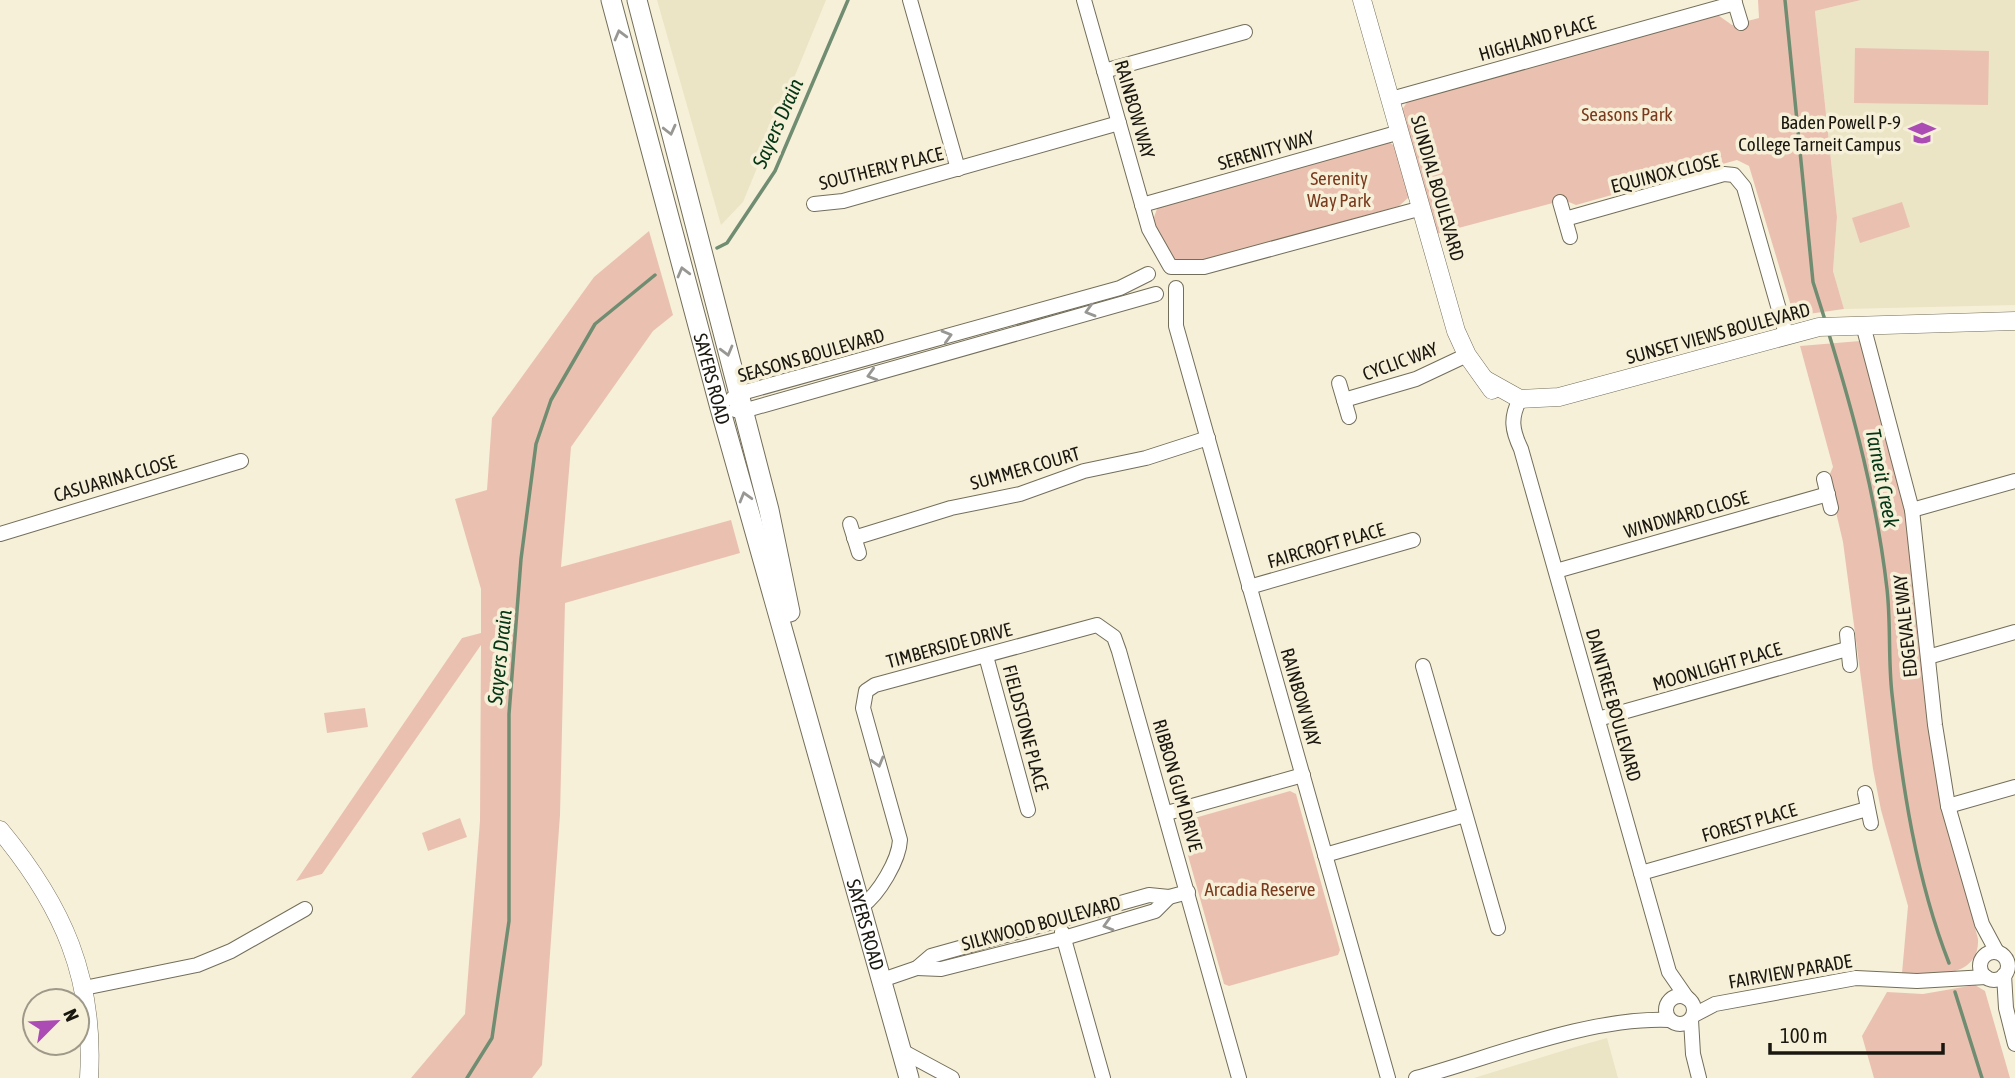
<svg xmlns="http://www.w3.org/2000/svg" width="2015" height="1078" font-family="'Asap Condensed',sans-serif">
<rect width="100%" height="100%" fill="#f6f0d9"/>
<g fill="#ebe4c5">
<path d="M 657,0 L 826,0 L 743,202 L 721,225 Z"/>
<path d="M 1861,0 L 2015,0 L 2015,305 L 1844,309 L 1833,271 L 1837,217 L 1815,11 Z"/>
<path d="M 1607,1038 L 1618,1078 L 1474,1078 L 1575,1047 Z"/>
</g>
<g fill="#eac1b1">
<path d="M 1758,0 L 1861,0 L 1815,11 L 1837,217 L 1833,271 L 1844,309 L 1794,316 L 1749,166 L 1737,160 L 1576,205 L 1564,200 L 1436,234 L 1402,110 L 1409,99 L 1715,13 L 1732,25 L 1759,18 Z"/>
<path d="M 1855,48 L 1989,51 L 1988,105 L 1854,103 Z"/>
<path d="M 1389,142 L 1396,147 L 1409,197 L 1399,206 L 1192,264 L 1171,259 L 1153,220 L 1158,206 Z"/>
<path d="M 1902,202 L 1910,227 L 1860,243 L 1852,218 Z"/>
<path d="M 649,231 L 673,315 L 653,331 L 571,447 L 561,567 L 731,520 L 740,553 L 565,603 L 560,815 L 542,1065 L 532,1078 L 411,1078 L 465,1014 L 480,821 L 481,645 L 322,874 L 296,881 L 462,638 L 481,633 L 481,589 L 455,499 L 487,490 L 492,418 L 594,277 Z"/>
<path d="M 1860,341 L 1905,506 L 1936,776 L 1978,939 C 1980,979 1931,976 1902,973 L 1908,906 L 1881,810 L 1873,769 L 1843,542 L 1828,478 L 1833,467 L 1800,346 Z"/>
<path d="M 365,708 L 368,727 L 327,733 L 324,713 Z"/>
<path d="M 1290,791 L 1296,794 L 1340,950 L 1338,955 L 1229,986 L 1224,984 L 1180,827 L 1184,821 Z"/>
<path d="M 460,818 L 467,837 L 428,851 L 422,833 Z"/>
<path d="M 1975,985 L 1985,991 L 2010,1078 L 1874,1078 L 1862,1036 L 1887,992 L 1923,994 Z"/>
</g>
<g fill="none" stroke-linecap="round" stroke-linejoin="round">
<g stroke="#708d72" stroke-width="3.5">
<path d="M 1785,0 L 1813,282 L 1825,320"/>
<path d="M 717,248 L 727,243 L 775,171 L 848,0"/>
<path d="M 1828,331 C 1854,415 1877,501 1887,589 C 1891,624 1888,659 1892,694 C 1902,784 1916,879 1949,963"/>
<path d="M 1955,992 L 1982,1078"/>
<path d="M 467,1078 L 492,1038 L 509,921 L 509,714 L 521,559 L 536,444 L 551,400 L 595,324 L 655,275"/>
</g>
<defs>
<g id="minor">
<path d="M 910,0 L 958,169"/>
<path d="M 1084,0 L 1149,229 L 1170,266"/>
<path d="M 1734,0 L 1741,23"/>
<path d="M 1104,71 L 1245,32"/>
<path d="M 1391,99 L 1735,3"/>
<path d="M 1560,202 L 1570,237"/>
<path d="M 814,204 L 843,201 L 1119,123"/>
<path d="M 1142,205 L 1400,132"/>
<path d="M 1565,219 L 1724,174 L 1734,175 L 1744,187 L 1786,334"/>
<path d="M 1171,267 L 1204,267 L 1422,208"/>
<path d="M 1176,288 L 1176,326 L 1388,1078"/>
<path d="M 1863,325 L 1912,510 L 1935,725 L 1948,806 L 1982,924 L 1997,952"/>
<path d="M 1339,383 L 1349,417"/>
<path d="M 732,399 L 738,394 L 1120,288 L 1148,274"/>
<path d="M 1520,399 C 1510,418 1512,430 1521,449 L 1669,972 L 1687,998"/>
<path d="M 1344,400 L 1416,379 L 1467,355"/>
<path d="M 735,410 L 743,411 L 1156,294"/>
<path d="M 1824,479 L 1831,508"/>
<path d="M 1912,510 L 2015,481"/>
<path d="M 850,524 L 859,553"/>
<path d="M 0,534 L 241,461"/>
<path d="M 854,538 L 951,508 L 1020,494 L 1084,471 L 1146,458 L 1208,438"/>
<path d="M 1556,571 L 1828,494"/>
<path d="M 1249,587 L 1413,540"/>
<path d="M 1847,634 L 1850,665"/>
<path d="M 986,656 L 1028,810"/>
<path d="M 1928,657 L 2015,632"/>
<path d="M 1423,666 L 1498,928"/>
<path d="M 1598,719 L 1847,649"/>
<path d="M 1865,793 L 1871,823"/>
<path d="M 1948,806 L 2015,787"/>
<path d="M 1167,813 L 1303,775"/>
<path d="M 1325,855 L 1465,815"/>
<path d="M 1641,873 L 1867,809"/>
<path d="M 862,906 C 879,894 899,860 900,840 L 863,708 L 866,691 L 875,685 L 1097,625 L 1114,637 L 1119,651 L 1239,1078"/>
<path d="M 1062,932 L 1103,1078"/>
<circle cx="1994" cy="966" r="14"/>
<path d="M 917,968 L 941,969 L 1064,938 L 1155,911 L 1169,897"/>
<path d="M 2004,975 L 2006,1008 L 2015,1044"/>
<path d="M 882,980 L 917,968 L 931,956 L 1149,895 L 1169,897 L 1188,892"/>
<path d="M 84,988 L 197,965 L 231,951 L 305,909"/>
<circle cx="1680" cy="1010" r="14"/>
<path d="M 1694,1015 L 1715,1004 L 1856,978 L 1917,981 L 1986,977"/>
<path d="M 1691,1020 L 1693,1054 L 1699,1078"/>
<path d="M 902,1051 L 952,1078"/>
<path d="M 1416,1078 C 1495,1056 1589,1017 1669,1020"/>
</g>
<g id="tertiary">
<path d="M 1362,0 L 1456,331 L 1467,355 L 1492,390"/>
<path d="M 1486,380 L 1520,399 L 1559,397 L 1819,327 L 2015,321"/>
<path d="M 0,830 C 63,906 95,978 89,1078"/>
</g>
<g id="secondary">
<path id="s1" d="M 611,0 L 720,408 L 909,1078"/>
<path d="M 637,0 L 769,510 L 790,612"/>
</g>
</defs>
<use href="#minor" stroke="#736e5a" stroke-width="16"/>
<use href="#tertiary" stroke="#736e5a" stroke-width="19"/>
<use href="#secondary" stroke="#736e5a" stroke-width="21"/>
<use href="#minor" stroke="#fff" stroke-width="14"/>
<use href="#tertiary" stroke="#fff" stroke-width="18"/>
<use href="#secondary" stroke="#fff" stroke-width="19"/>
</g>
<defs><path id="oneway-chevron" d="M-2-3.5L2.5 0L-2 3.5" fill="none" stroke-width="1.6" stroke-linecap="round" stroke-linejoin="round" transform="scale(1.75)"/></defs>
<g stroke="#989793">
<use href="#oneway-chevron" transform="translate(620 35) rotate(-105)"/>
<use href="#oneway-chevron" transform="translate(670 130) rotate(76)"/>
<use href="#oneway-chevron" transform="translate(683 272) rotate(-105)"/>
<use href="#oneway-chevron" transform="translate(1090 311) rotate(164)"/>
<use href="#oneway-chevron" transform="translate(947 336) rotate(-16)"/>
<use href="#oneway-chevron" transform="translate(727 351) rotate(75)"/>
<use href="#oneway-chevron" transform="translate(872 375) rotate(164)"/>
<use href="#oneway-chevron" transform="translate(745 497) rotate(-106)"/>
<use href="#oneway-chevron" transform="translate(878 762) rotate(74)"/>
<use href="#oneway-chevron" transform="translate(1108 925) rotate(164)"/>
</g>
<defs>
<symbol id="school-bare" viewBox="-9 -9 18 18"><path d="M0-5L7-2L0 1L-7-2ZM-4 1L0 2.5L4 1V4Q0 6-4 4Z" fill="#ab4cb5" stroke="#f6f0d9" stroke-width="2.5" paint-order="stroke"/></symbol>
</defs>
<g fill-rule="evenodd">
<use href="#school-bare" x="1903" y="114" width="38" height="38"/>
</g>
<g text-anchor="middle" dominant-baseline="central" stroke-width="7" stroke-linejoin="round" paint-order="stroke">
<g font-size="19" fill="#19170f" stroke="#f6f0d9">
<text transform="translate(1537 38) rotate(-16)">HIGHLAND PLACE</text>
<text transform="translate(1135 109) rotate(74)">RAINBOW WAY</text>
<text transform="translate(1266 150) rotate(-16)">SERENITY WAY</text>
<text transform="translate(881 168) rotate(-14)">SOUTHERLY PLACE</text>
<text transform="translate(1665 173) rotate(-14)">EQUINOX CLOSE</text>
<text transform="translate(1438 188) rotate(74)">SUNDIAL BOULEVARD</text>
<text transform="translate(1718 333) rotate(-15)">SUNSET VIEWS BOULEVARD</text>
<text transform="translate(811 355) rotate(-16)">SEASONS BOULEVARD</text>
<text transform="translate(1400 361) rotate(-20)">CYCLIC WAY</text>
<text stroke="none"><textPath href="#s1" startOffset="392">SAYERS ROAD</textPath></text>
<text transform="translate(1025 468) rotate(-16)">SUMMER COURT</text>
<text transform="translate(115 478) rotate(-16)">CASUARINA CLOSE</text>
<text transform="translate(1686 514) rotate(-16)">WINDWARD CLOSE</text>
<text transform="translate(1326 545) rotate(-16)">FAIRCROFT PLACE</text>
<text transform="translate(1905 626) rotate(-96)">EDGEVALE WAY</text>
<text transform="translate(949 645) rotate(-15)">TIMBERSIDE DRIVE</text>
<text transform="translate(1717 666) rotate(-16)">MOONLIGHT PLACE</text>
<text transform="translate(1301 697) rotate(74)">RAINBOW WAY</text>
<text transform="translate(1614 705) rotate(74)">DAINTREE BOULEVARD</text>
<text transform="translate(1026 728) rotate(75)">FIELDSTONE PLACE</text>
<text transform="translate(1178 785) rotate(74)">RIBBON GUM DRIVE</text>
<text transform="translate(1749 822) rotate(-16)">FOREST PLACE</text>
<text transform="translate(1041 923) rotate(-15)">SILKWOOD BOULEVARD</text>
<text stroke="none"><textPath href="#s1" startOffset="959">SAYERS ROAD</textPath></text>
<text transform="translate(1790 971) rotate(-10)">FAIRVIEW PARADE</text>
</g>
<g font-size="19" fill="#7a3a1d" stroke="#f6f0d9">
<text x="1627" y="114">Seasons Park</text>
<text x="1339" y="178">Serenity<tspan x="1339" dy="22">Way Park</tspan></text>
<text x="1260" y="889">Arcadia Reserve</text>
</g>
<g font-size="19" fill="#19170f" stroke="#f6f0d9" text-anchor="end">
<text x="1901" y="122">Baden Powell P-9<tspan x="1901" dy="22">College Tarneit Campus</tspan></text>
</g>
<g font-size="21" font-style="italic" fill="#033614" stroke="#f6f0d9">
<text transform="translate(777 123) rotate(-66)">Sayers Drain</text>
<text transform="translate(1883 478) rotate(79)">Tarneit Creek</text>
<text transform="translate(499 657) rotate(-84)">Sayers Drain</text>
</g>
</g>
<g transform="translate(56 1022) rotate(66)"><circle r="33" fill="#f6f0d9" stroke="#9e9988" stroke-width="2"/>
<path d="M0-5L12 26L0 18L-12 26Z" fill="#ab4cb5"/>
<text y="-10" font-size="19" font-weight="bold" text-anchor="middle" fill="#19170f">N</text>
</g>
<path d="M1770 1043v10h173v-10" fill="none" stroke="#19170f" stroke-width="3.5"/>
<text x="1780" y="1043" font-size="21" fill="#19170f" stroke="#f6f0d9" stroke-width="5" paint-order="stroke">100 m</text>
</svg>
